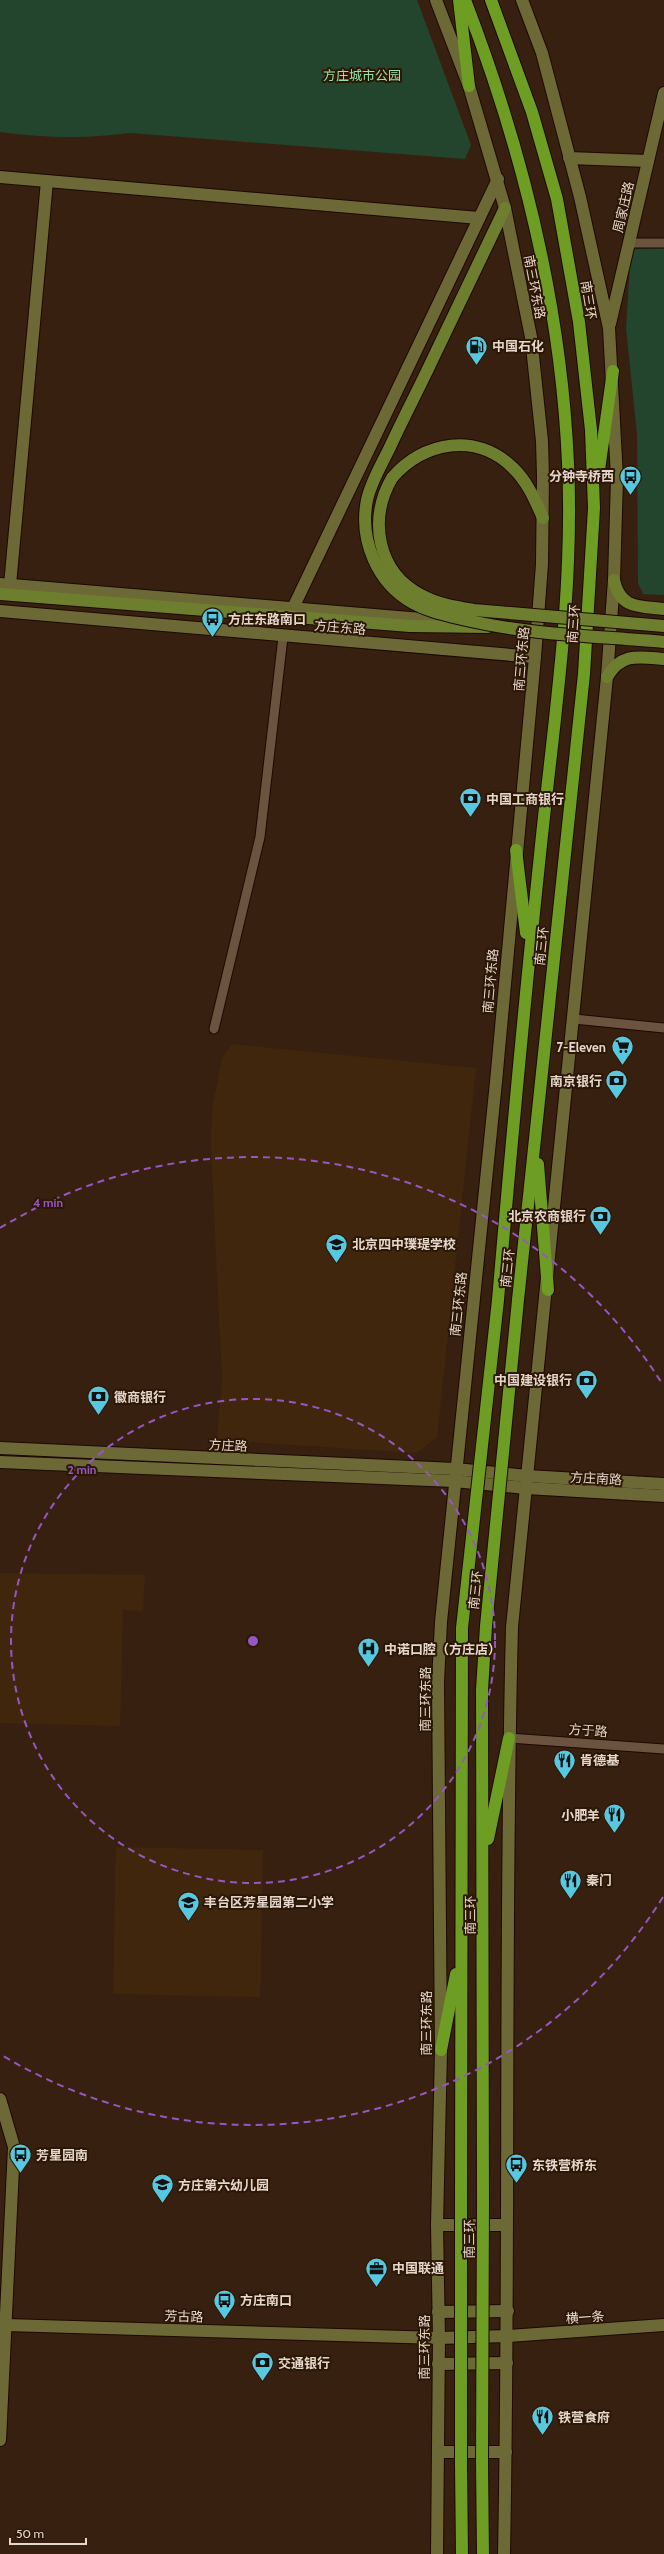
<svg xmlns="http://www.w3.org/2000/svg" width="664" height="2554" font-family="Cabin,'Noto Sans SC',sans-serif">
<rect width="100%" height="100%" fill="#37200f"/>
<g fill="#41260e">
<path d="M 232,1044 L 476,1068 L 437,1437 L 417,1453 L 217,1440 L 222,1378 L 211,1150 L 212,1109 L 222,1058 Z"/>
<path d="M 0,1573 L 145,1575 L 143,1611 L 123,1610 L 120,1726 L 0,1723 Z"/>
<path d="M 116,1847 L 263,1850 L 260,1997 L 113,1994 Z"/>
</g>
<g fill="#23452d">
<path d="M 0,0 L 417,0 L 471,145 L 465,159 L 130,133 C 81,139 49,138 0,132 Z"/>
<path d="M 664,248 L 664,595 L 643,594 L 638,583 L 637,434 L 626,328 L 631,249 Z"/>
</g>
<g fill="none" stroke-linecap="round" stroke-linejoin="round">
<defs>
<g id="street">
<path d="M 629,243 L 664,243"/>
<path d="M 574,1019 L 664,1028"/>
<path d="M 214,1029 L 260,837 L 283,637"/>
<path d="M 509,1738 L 664,1749"/>
</g>
<g id="secondary">
<path d="M 436,0 L 469,86 L 505,208 L 531,337 L 542,441 L 543,476 L 542,564 L 535,657 L 496,1082 L 441,1622 L 438,1682 L 441,2050 L 437,2225 L 439,2338 L 437,2554"/>
<path d="M 569,158 L 648,161"/>
<path d="M 0,177 L 479,218"/>
<path d="M 610,324 L 664,93"/>
<path d="M 0,584 L 458,622"/>
<path d="M 10,585 L 47,181"/>
<path d="M 293,608 L 498,179"/>
<path d="M 0,611 L 535,657"/>
<path d="M 0,1448 L 455,1469 L 527,1476 L 664,1484"/>
<path d="M 0,1462 L 454,1481 L 526,1488 L 664,1496"/>
<path d="M 0,2099 L 14,2147 L 0,2440"/>
<path d="M 437,2225 L 506,2225"/>
<path d="M 438,2312 L 508,2311"/>
<path d="M 0,2327 L 6,2325 L 439,2338 L 508,2336 L 664,2325"/>
<path d="M 438,2364 L 507,2363"/>
<path d="M 438,2452 L 506,2452"/>
<path d="M 504,2554 C 510,2245 504,1936 512,1627 L 607,677 L 614,580 L 617,478 L 609,328 L 580,197 L 542,53 L 522,0"/>
</g>
<g id="primary">
<path d="M 427,371 L 505,208"/>
<path d="M 392,478 C 423,441 477,432 513,468 C 527,481 535,500 543,518"/>
<path d="M 614,580 C 620,609 639,606 664,609"/>
<path d="M 0,594 L 410,626 L 488,627"/>
<path d="M 607,677 C 622,652 639,657 664,659"/>
</g>
<g id="highway">
<path d="M 459,0 L 469,86"/>
<path d="M 465,0 C 522,148 561,304 568,463 C 574,591 554,719 541,845 C 525,997 511,1148 498,1300"/>
<path d="M 491,0 L 532,112 L 557,199 L 579,322 L 591,430 L 594,508 L 584,674 L 518,1300"/>
<path d="M 598,477 L 613,371"/>
<path d="M 516,850 L 526,933"/>
<path d="M 538,1164 L 548,1290"/>
<path d="M 488,1839 L 509,1738"/>
<path d="M 441,2050 L 456,1974"/>
<path d="M 483,2203 L 482,1690 L 486,1626"/>
<path d="M 461,2204 L 462,1628"/>
<path d="M 482,2463 L 483,2554"/>
<path d="M 461,2464 L 462,2554"/>
</g>
</defs>
<use href="#street" stroke="#1d0900" stroke-width="11"/>
<use href="#secondary" stroke="#1d0900" stroke-width="14"/>
<use href="#primary" stroke="#1d0900" stroke-width="14"/>
<use href="#highway" stroke="#1d0900" stroke-width="14"/>
<use href="#street" stroke="#6c5340" stroke-width="9"/>
<use href="#secondary" stroke="#6c6937" stroke-width="12"/>
<use href="#primary" stroke="#6d7f2f" stroke-width="12"/>
<use href="#highway" stroke="#6d9d23" stroke-width="12"/>
<defs>
<g id="primary-bridge">
<path d="M 427,371 C 415,396 402,421 390,447 C 382,464 371,481 367,500 C 359,540 377,583 413,603 C 429,612 446,615 462,619 C 528,635 597,636 664,642"/>
<path d="M 392,478 C 368,519 377,572 421,595 C 437,604 456,607 474,610 L 664,626"/>
</g>
<g id="highway-bridge">
<path d="M 486,1626 L 518,1300"/>
<path d="M 462,1628 L 498,1300"/>
<path d="M 461,2204 L 461,2464"/>
<path d="M 482,2463 L 483,2203"/>
</g>
</defs>
<use href="#primary-bridge" stroke="#1d0900" stroke-width="14" stroke-linecap="butt"/>
<use href="#highway-bridge" stroke="#1d0900" stroke-width="14" stroke-linecap="butt"/>
<use href="#primary-bridge" stroke="#6d7f2f" stroke-width="12"/>
<use href="#highway-bridge" stroke="#6d9d23" stroke-width="12"/>
</g>
<g fill="none" stroke="#9657c2" stroke-width="2" stroke-dasharray="7 5">
<circle cx="253" cy="1641" r="242"/>
<path d="M663 1897A484 484 0 0 1 0 2054M0 1228A484 484 0 0 1 663 1385"/>
</g>
<defs>
<symbol id="fuel-pin" viewBox="-11 -11 22 30"><path d="M0 17L-7.5 6A9.5 9.5 0 1 1 7.5 6Z" fill="#56c9e1" stroke="#2c1705"/><path d="M-5.5-6h7V0h2V4h1.3V-2.5L3-4.5l.8-.8L6-3V5H2.5V1h-1V6h-7ZM-4.2-4.7v3.2H.2V-4.7Z" fill="#111"/></symbol>
<symbol id="bus-pin" viewBox="-11 -11 22 30"><path d="M0 17L-7.5 6A9.5 9.5 0 1 1 7.5 6Z" fill="#56c9e1" stroke="#2c1705"/><path d="M-5-6H5V4H4V6H2V4H-2V6H-4V4H-5ZM-3.5-4V0h7V-4ZM-3.5 1.2v1.5H-2V1.2ZM2 1.2v1.5H3.5V1.2Z" fill="#111"/></symbol>
<symbol id="bank-pin" viewBox="-11 -11 22 30"><path d="M0 17L-7.5 6A9.5 9.5 0 1 1 7.5 6Z" fill="#56c9e1" stroke="#2c1705"/><path d="M-6-4H6V4H-6ZM0-2.3a2.3 2.3 0 1 0 0 4.6a2.3 2.3 0 1 0 0-4.6Z" fill="#111"/></symbol>
<symbol id="supermarket-pin" viewBox="-11 -11 22 30"><path d="M0 17L-7.5 6A9.5 9.5 0 1 1 7.5 6Z" fill="#56c9e1" stroke="#2c1705"/><path d="M-6-5.5h2.5l.6 2H6L4.5 2H-2.5L-4.4-4H-6ZM-1.5 3.2a1.3 1.3 0 1 0 .1 0ZM3 3.2a1.3 1.3 0 1 0 .1 0Z" fill="#111"/></symbol>
<symbol id="school-pin" viewBox="-11 -11 22 30"><path d="M0 17L-7.5 6A9.5 9.5 0 1 1 7.5 6Z" fill="#56c9e1" stroke="#2c1705"/><path d="M0-5L7-2L0 1L-7-2ZM-4 1L0 2.5L4 1V4Q0 6-4 4Z" fill="#111"/></symbol>
<symbol id="hospital-pin" viewBox="-11 -11 22 30"><path d="M0 17L-7.5 6A9.5 9.5 0 1 1 7.5 6Z" fill="#56c9e1" stroke="#2c1705"/><path d="M-5-5h3v3.5h4V-5h3V5h-3V1.5h-4V5h-3Z" fill="#111"/></symbol>
<symbol id="restaurant-pin" viewBox="-11 -11 22 30"><path d="M0 17L-7.5 6A9.5 9.5 0 1 1 7.5 6Z" fill="#56c9e1" stroke="#2c1705"/><path d="M-5-6h1v4h1v-4h1v4h1v-4h1v5L-1.5 .5V6h-2V.5L-5-1ZM5-6V6H3V1.5H1.5Q1.5-4 5-6Z" fill="#111"/></symbol>
<symbol id="office-pin" viewBox="-11 -11 22 30"><path d="M0 17L-7.5 6A9.5 9.5 0 1 1 7.5 6Z" fill="#56c9e1" stroke="#2c1705"/><path d="M-6-3h4V-5.5h4V-3h4V5H-6ZM-1-4.5V-3h2v-1.5ZM-6 0V1H6V0Z" fill="#111"/></symbol>
</defs>
<g fill-rule="evenodd">
<use href="#fuel-pin" x="464" y="334" width="25" height="34"/>
<use href="#bus-pin" x="618" y="464" width="25" height="34"/>
<use href="#bus-pin" x="200" y="606" width="25" height="34"/>
<use href="#bank-pin" x="458" y="786" width="25" height="34"/>
<use href="#supermarket-pin" x="610" y="1034" width="25" height="34"/>
<use href="#bank-pin" x="604" y="1068" width="25" height="34"/>
<use href="#bank-pin" x="588" y="1204" width="25" height="34"/>
<use href="#school-pin" x="324" y="1232" width="25" height="34"/>
<use href="#bank-pin" x="574" y="1368" width="25" height="34"/>
<use href="#bank-pin" x="86" y="1384" width="25" height="34"/>
<use href="#hospital-pin" x="356" y="1636" width="25" height="34"/>
<use href="#restaurant-pin" x="552" y="1748" width="25" height="34"/>
<use href="#restaurant-pin" x="602" y="1802" width="25" height="34"/>
<use href="#restaurant-pin" x="558" y="1868" width="25" height="34"/>
<use href="#school-pin" x="176" y="1890" width="25" height="34"/>
<use href="#bus-pin" x="8" y="2142" width="25" height="34"/>
<use href="#bus-pin" x="504" y="2152" width="25" height="34"/>
<use href="#school-pin" x="150" y="2172" width="25" height="34"/>
<use href="#office-pin" x="364" y="2256" width="25" height="34"/>
<use href="#bus-pin" x="212" y="2288" width="25" height="34"/>
<use href="#bank-pin" x="250" y="2350" width="25" height="34"/>
<use href="#restaurant-pin" x="530" y="2404" width="25" height="34"/>
</g>
<g text-anchor="middle" dominant-baseline="central" stroke-width="4" stroke-linejoin="round" paint-order="stroke">
<g font-size="13" fill="#93e4a8" stroke="#2c1705">
<text x="362" y="75">方庄城市公园</text>
</g>
<g font-size="13" fill="#e6d7cc" stroke="#2c1705">
<text transform="translate(623 207) rotate(-77)">周家庄路</text>
<text transform="translate(535 287) rotate(79)">南三环东路</text>
<text transform="translate(589 300) rotate(81)">南三环</text>
<text transform="translate(573 624) rotate(-86)">南三环</text>
<text transform="translate(340 627) rotate(5)">方庄东路</text>
<text transform="translate(521 659) rotate(-85)">南三环东路</text>
<text transform="translate(541 946) rotate(-84)">南三环</text>
<text transform="translate(490 981) rotate(-85)">南三环东路</text>
<text transform="translate(507 1268) rotate(-84)">南三环</text>
<text transform="translate(458 1304) rotate(-84)">南三环东路</text>
<text transform="translate(228 1445) rotate(3)">方庄路</text>
<text transform="translate(596 1478) rotate(3)">方庄南路</text>
<text transform="translate(475 1590) rotate(-84)">南三环</text>
<text transform="translate(425 1699) rotate(-90)">南三环东路</text>
<text transform="translate(588 1730) rotate(4)">方于路</text>
<text transform="translate(470 1915) rotate(-90)">南三环</text>
<text transform="translate(426 2023) rotate(-90)">南三环东路</text>
<text transform="translate(469 2239) rotate(-90)">南三环</text>
<text transform="translate(184 2316) rotate(2)">芳古路</text>
<text transform="translate(585 2317) rotate(-4)">横一条</text>
<text transform="translate(424 2347) rotate(-90)">南三环东路</text>
</g>
<g font-size="13" font-weight="bold" fill="#e6d7cc" stroke="#2c1705" text-anchor="start">
<text x="492" y="346">中国石化</text>
<text x="614" y="476" text-anchor="end">分钟寺桥西</text>
<text x="228" y="619">方庄东路南口</text>
<text x="486" y="799">中国工商银行</text>
<text x="606" y="1047" text-anchor="end">7-Eleven</text>
<text x="602" y="1081" text-anchor="end">南京银行</text>
<text x="586" y="1216" text-anchor="end">北京农商银行</text>
<text x="352" y="1244">北京四中璞瑅学校</text>
<text x="572" y="1380" text-anchor="end">中国建设银行</text>
<text x="114" y="1397">徽商银行</text>
<text x="384" y="1649">中诺口腔（方庄店）</text>
<text x="580" y="1760">肯德基</text>
<text x="600" y="1815" text-anchor="end">小肥羊</text>
<text x="586" y="1880">秦门</text>
<text x="204" y="1902">丰台区芳星园第二小学</text>
<text x="36" y="2155">芳星园南</text>
<text x="532" y="2165">东铁营桥东</text>
<text x="178" y="2185">方庄第六幼儿园</text>
<text x="392" y="2268">中国联通</text>
<text x="240" y="2300">方庄南口</text>
<text x="278" y="2363">交通银行</text>
<text x="558" y="2417">铁营食府</text>
</g>
</g>
<circle cx="253" cy="1641" r="6" fill="#9657c2" stroke="#2c1705" stroke-width="2"/>
<g font-size="12" text-anchor="middle" font-weight="bold" fill="#9657c2" stroke="#2c1705" stroke-width="4" stroke-linejoin="round" paint-order="stroke">
<text x="48" y="1207">4 min</text>
<text x="82" y="1474">2 min</text>
</g>
<path d="M10 2538v6h76v-6" fill="none" stroke="#e6d7cc" stroke-width="2"/>
<text x="16" y="2538" font-size="12" fill="#e6d7cc" stroke="#2c1705" stroke-width="3" paint-order="stroke">50 m</text>
</svg>
